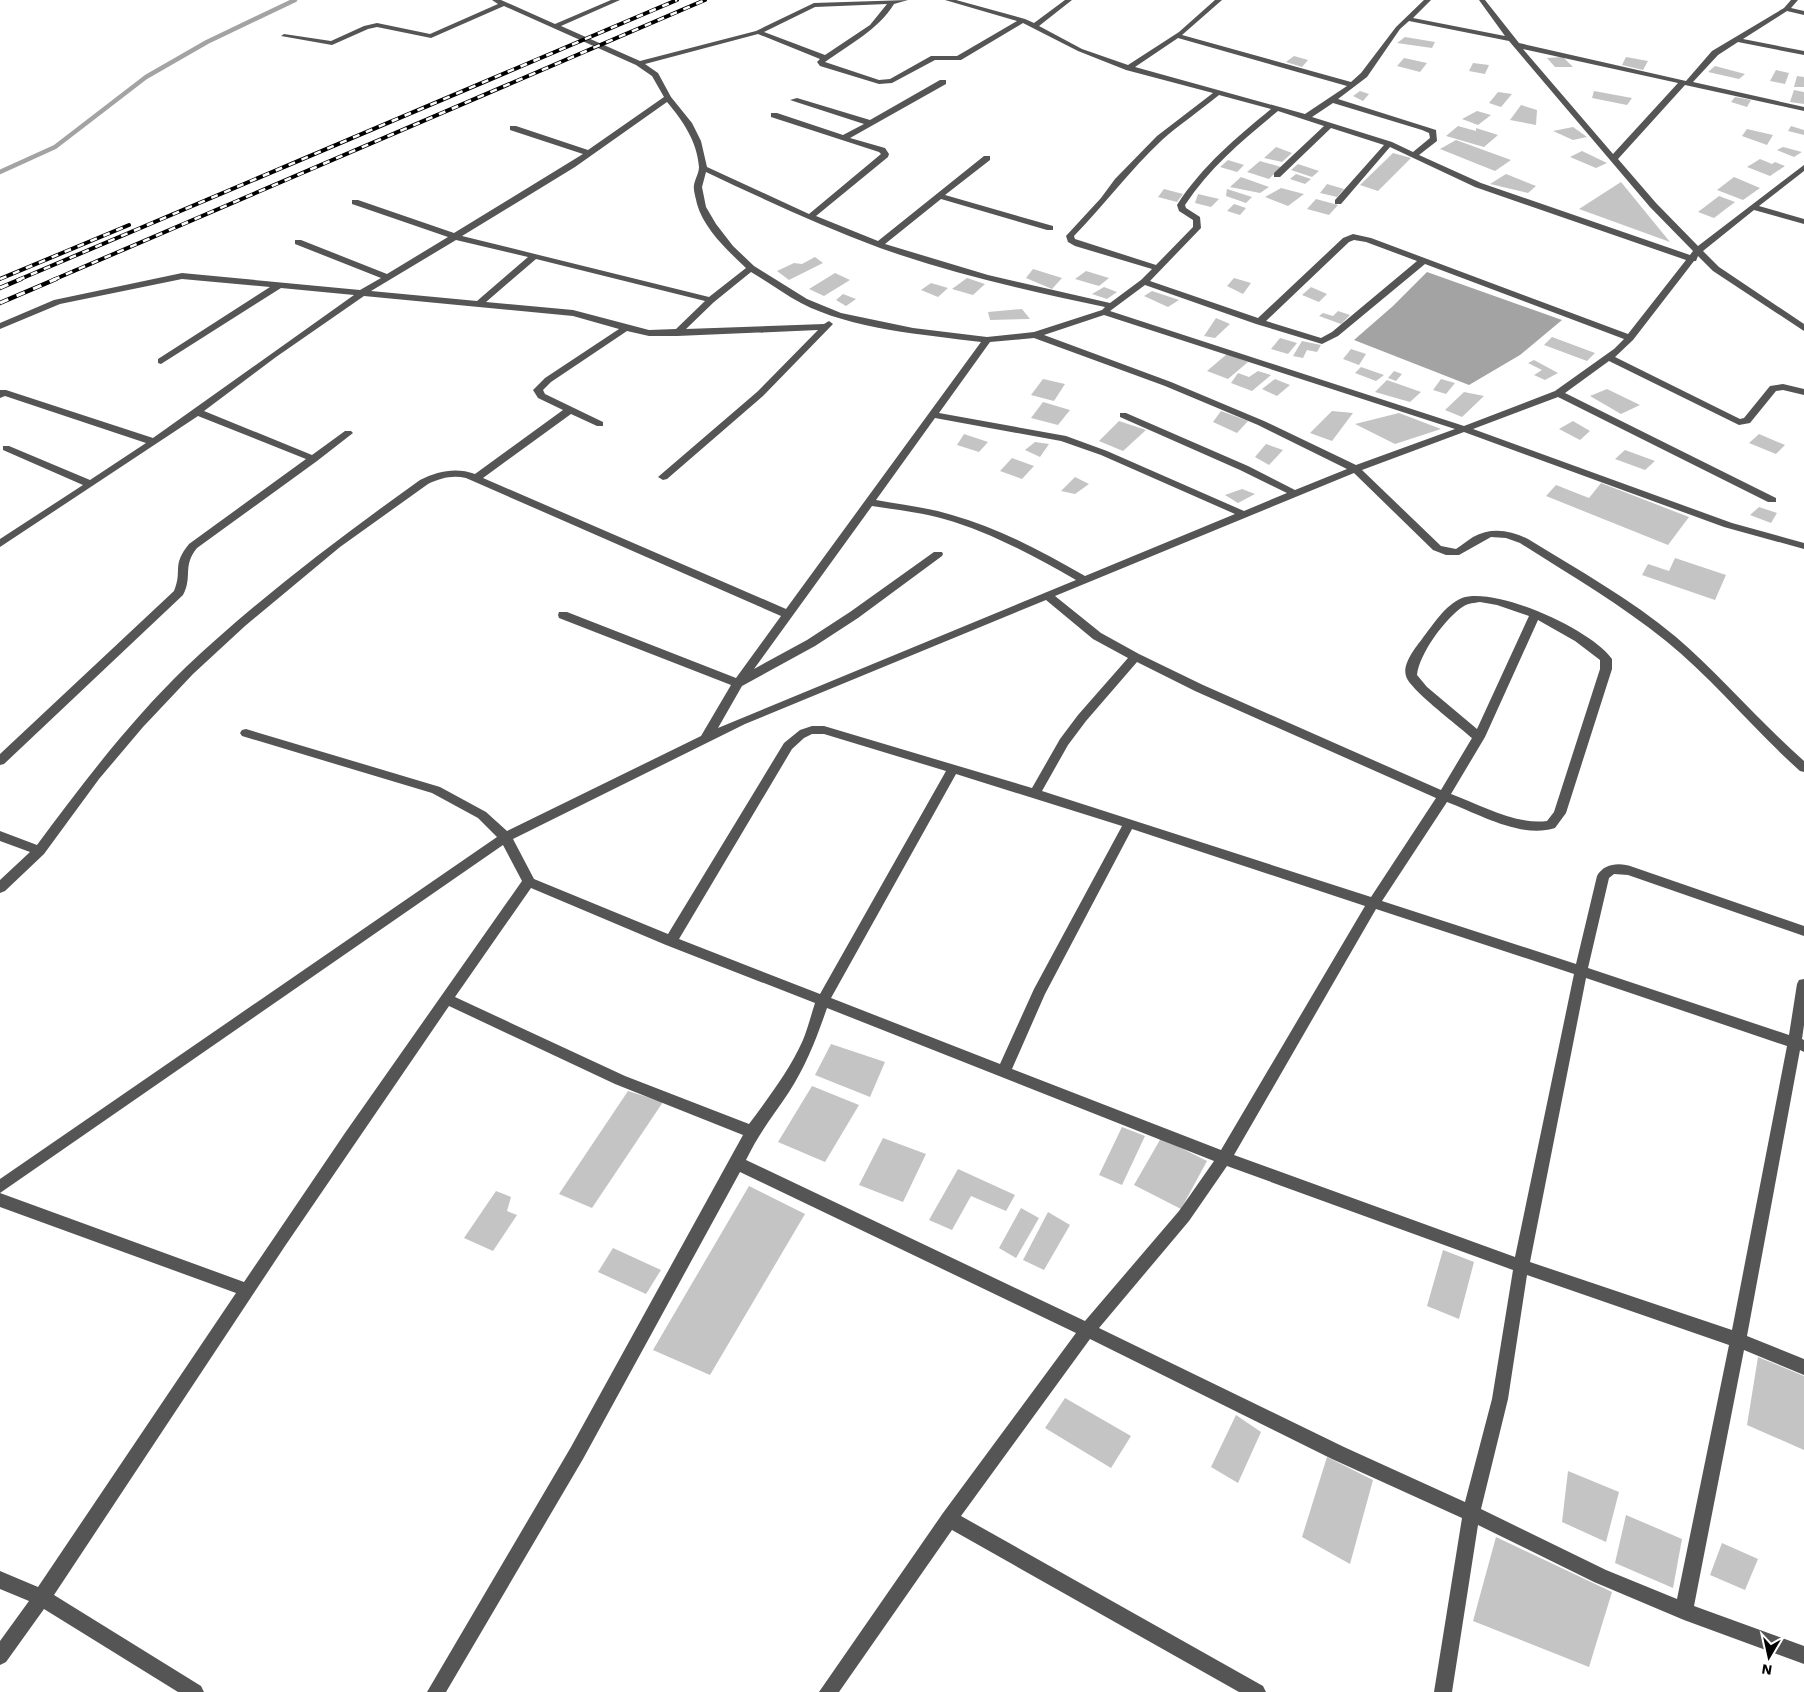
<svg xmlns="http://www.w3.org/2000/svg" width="1804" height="1692" font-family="'Work Sans',sans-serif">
<rect width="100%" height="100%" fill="#fff"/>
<path fill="#a3a3a3" d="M 1427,272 L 1562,320 L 1520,355 L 1469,385 L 1354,340 L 1393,306 Z"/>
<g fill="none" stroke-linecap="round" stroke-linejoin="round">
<path stroke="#a3a3a3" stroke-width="4.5" d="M 0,172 L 55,147 L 146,77 L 207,42 L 295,0"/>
</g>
<g fill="#c4c4c4">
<path d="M 1405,37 L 1435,42 L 1432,48 L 1397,43 Z"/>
<path d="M 1294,56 L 1308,60 L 1302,67 L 1286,62 Z"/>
<path d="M 1563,57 L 1573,67 L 1555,67 L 1547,58 Z"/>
<path d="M 1626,57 L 1648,61 L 1643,70 L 1622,65 Z"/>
<path d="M 1404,58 L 1427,63 L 1420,72 L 1397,66 Z"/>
<path d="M 1473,63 L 1489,65 L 1485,74 L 1469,71 Z"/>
<path d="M 1715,66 L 1745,74 L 1739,79 L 1708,72 Z"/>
<path d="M 1776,70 L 1789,73 L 1785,84 L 1770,81 Z"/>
<path d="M 1797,76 L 1804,77 L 1804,87 L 1794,87 Z"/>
<path d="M 1794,90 L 1804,92 L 1804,104 L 1790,102 Z"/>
<path d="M 1360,91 L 1369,94 L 1363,101 L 1353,96 Z"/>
<path d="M 1594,91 L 1632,98 L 1627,105 L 1592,98 Z"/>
<path d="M 1498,92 L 1512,94 L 1501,107 L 1489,103 Z"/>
<path d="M 1735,97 L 1751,100 L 1747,107 L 1731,102 Z"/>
<path d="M 1521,105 L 1537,110 L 1536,125 L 1510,120 Z"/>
<path d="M 1477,111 L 1491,115 L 1478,125 L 1462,119 Z"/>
<path d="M 1458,126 L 1476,131 L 1476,128 L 1498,135 L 1484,147 L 1446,136 Z"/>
<path d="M 1791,126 L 1804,130 L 1804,135 L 1788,131 Z"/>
<path d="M 1573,127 L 1587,137 L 1573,140 L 1553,131 Z"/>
<path d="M 1747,129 L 1773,135 L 1767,145 L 1742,136 Z"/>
<path d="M 1456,140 L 1511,160 L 1495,171 L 1440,149 Z"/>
<path d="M 1276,147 L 1292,153 L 1282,162 L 1264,158 Z"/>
<path d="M 1783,147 L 1802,152 L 1794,157 L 1777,150 Z"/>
<path d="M 1582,151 L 1607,163 L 1596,168 L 1570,157 Z"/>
<path d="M 1393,153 L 1411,158 L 1378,191 L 1360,185 Z"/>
<path d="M 1760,159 L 1772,164 L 1775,162 L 1785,166 L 1770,176 L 1747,167 Z"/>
<path d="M 1228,160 L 1244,165 L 1237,172 L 1220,167 Z"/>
<path d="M 1260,161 L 1281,167 L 1269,179 L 1247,172 Z"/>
<path d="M 1298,164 L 1319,171 L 1312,177 L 1291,170 Z"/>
<path d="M 1296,174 L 1311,179 L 1305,184 L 1290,179 Z"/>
<path d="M 1506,174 L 1536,186 L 1528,193 L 1490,184 Z"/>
<path d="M 1241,177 L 1269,187 L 1260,193 L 1230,187 Z"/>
<path d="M 1734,177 L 1760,188 L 1743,200 L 1717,190 Z"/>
<path d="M 1621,182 L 1670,242 L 1579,209 Z"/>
<path d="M 1327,184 L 1344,189 L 1337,197 L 1320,193 Z"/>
<path d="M 1281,188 L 1304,194 L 1288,206 L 1265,197 Z"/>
<path d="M 1164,189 L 1183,194 L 1177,202 L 1158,197 Z"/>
<path d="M 1227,189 L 1252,197 L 1246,203 L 1226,196 Z"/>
<path d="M 1198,194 L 1219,199 L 1211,207 L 1195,203 Z"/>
<path d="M 1719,196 L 1735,202 L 1714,218 L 1698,212 Z"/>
<path d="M 1316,199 L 1338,205 L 1329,215 L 1307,209 Z"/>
<path d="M 1234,204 L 1246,208 L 1240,215 L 1227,211 Z"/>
<path d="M 815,257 L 823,263 L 789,280 L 777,271 L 794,263 L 802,264 Z"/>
<path d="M 1033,269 L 1062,278 L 1052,289 L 1026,278 Z"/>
<path d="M 1086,271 L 1109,278 L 1099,286 L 1075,279 Z"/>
<path d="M 835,273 L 850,280 L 824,296 L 809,289 Z"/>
<path d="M 967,278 L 985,284 L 973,295 L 952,289 Z"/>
<path d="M 1234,278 L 1251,283 L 1243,294 L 1227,286 Z"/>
<path d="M 931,283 L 948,288 L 938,297 L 921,290 Z"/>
<path d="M 1104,287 L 1117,292 L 1107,299 L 1092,294 Z"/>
<path d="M 1311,287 L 1327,294 L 1319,302 L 1302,295 Z"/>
<path d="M 1152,291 L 1179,300 L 1168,307 L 1144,296 Z"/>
<path d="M 843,294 L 856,299 L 846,306 L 836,300 Z"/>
<path d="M 1022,309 L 1030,319 L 990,320 L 988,312 Z"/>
<path d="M 1338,311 L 1350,315 L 1341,324 L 1319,316 L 1323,313 L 1333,316 Z"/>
<path d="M 1216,318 L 1230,324 L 1215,338 L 1204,336 Z"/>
<path d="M 1552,337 L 1595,353 L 1587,361 L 1544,345 Z"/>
<path d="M 1280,338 L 1297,343 L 1288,354 L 1271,349 Z"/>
<path d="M 1302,341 L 1321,345 L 1317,352 L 1307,350 L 1303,358 L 1293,356 Z"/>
<path d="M 1351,349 L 1366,354 L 1359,365 L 1343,359 Z"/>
<path d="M 1227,354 L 1248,362 L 1228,379 L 1207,371 Z"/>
<path d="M 1534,360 L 1558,373 L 1545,380 L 1534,375 L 1542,370 L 1528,363 Z"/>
<path d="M 1361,367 L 1384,375 L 1376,381 L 1355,373 Z"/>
<path d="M 1258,371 L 1271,375 L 1252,391 L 1231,383 L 1238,373 L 1249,377 Z"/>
<path d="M 1394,371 L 1402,374 L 1396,381 L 1388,378 Z"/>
<path d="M 1043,379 L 1065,384 L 1054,401 L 1031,395 Z"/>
<path d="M 1275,379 L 1290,385 L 1277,396 L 1262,389 Z"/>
<path d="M 1441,379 L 1455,383 L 1446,394 L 1433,390 Z"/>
<path d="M 1387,380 L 1421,392 L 1410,402 L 1375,392 Z"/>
<path d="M 1607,389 L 1640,405 L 1621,414 L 1590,396 Z"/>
<path d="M 1464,392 L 1484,396 L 1462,417 L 1445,410 Z"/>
<path d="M 1043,402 L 1070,410 L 1058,425 L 1031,418 Z"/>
<path d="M 1221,411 L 1248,421 L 1237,433 L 1213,422 Z"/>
<path d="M 1332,411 L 1353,413 L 1332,441 L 1310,433 Z"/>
<path d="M 1399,413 L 1441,429 L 1395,444 L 1355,424 Z"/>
<path d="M 1119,421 L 1146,430 L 1123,451 L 1099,441 Z"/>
<path d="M 1573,421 L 1590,431 L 1580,440 L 1559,429 Z"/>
<path d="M 964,434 L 988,442 L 979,452 L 957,445 Z"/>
<path d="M 1759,434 L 1785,445 L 1776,454 L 1749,443 Z"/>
<path d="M 1035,442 L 1049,444 L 1040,457 L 1025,450 Z"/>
<path d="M 1266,444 L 1283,450 L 1269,465 L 1255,457 Z"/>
<path d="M 1625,450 L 1655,461 L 1645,470 L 1615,459 Z"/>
<path d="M 1012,458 L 1034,466 L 1022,479 L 1000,471 Z"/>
<path d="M 1075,477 L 1089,484 L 1075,494 L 1061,491 Z"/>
<path d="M 1601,483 L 1689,517 L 1668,545 L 1546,496 L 1556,485 L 1589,498 Z"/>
<path d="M 1242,489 L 1255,494 L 1238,503 L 1225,495 Z"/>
<path d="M 1759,507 L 1777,513 L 1771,523 L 1750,515 Z"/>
<path d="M 1675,558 L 1726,575 L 1715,600 L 1642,575 L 1648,564 L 1669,571 Z"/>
<path d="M 831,1044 L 885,1062 L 870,1097 L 815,1075 Z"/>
<path d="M 812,1086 L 859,1105 L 825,1162 L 778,1142 Z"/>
<path d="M 628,1091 L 663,1102 L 592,1208 L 559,1194 Z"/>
<path d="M 1122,1127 L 1145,1136 L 1122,1185 L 1099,1175 Z"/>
<path d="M 883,1138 L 926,1154 L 903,1202 L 859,1185 Z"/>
<path d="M 1161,1138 L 1207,1161 L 1181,1209 L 1134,1185 Z"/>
<path d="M 958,1169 L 1015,1195 L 1006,1211 L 971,1196 L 952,1230 L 929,1220 Z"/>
<path d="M 749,1186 L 805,1214 L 710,1375 L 653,1350 Z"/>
<path d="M 496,1191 L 511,1197 L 507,1211 L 517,1215 L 493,1251 L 464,1238 Z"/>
<path d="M 1021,1208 L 1039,1218 L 1016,1258 L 999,1248 Z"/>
<path d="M 1048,1212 L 1070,1225 L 1044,1270 L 1023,1260 Z"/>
<path d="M 613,1248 L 661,1270 L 646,1294 L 598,1272 Z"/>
<path d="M 1443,1250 L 1474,1262 L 1459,1319 L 1427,1306 Z"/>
<path d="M 1758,1357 L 1804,1376 L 1804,1450 L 1747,1425 Z"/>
<path d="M 1065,1398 L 1131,1436 L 1111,1468 L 1045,1428 Z"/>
<path d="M 1236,1415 L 1261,1432 L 1238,1483 L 1211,1467 Z"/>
<path d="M 1327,1457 L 1373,1480 L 1350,1564 L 1302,1537 Z"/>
<path d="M 1568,1471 L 1619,1492 L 1606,1542 L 1562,1522 Z"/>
<path d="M 1626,1515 L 1682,1539 L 1673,1588 L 1615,1563 Z"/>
<path d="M 1496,1537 L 1612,1592 L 1589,1667 L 1473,1621 Z"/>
<path d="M 1722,1543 L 1758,1559 L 1745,1590 L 1710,1575 Z"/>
</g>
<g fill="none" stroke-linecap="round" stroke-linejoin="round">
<path fill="#555" fill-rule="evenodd" d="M 492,0 L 501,0 L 555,24 L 611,0 L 620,0 L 561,26 L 640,61 L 756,31 L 814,3 L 908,0 L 894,4 C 878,30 850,44 825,62 L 879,80 L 890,79 L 931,56 L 957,56 L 1017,21 L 945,0 L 956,0 L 1025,19 L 1034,23 L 1065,0 L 1072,0 L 1039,26 L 1082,49 L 1128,65 L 1179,32 L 1215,0 L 1222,0 L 1182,35 L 1351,82 L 1361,73 L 1396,27 L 1424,0 L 1431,0 L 1413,18 L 1505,36 L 1479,0 L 1485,0 L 1519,43 L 1686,81 L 1712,51 L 1784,8 L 1791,0 L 1798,0 L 1791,8 L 1804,11 L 1804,15 L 1787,11 L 1743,39 L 1804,51 L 1804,55 L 1738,42 L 1718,55 L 1693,82 L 1804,107 L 1804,111 L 1685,85 L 1618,159 L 1656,203 L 1698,246 L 1804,165 L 1804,171 L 1759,206 L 1804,219 L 1804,224 L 1754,210 L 1703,251 L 1719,267 L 1804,324 L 1804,331 L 1713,271 L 1698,256 L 1696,261 L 1694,261 L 1633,340 L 1615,357 L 1740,419 L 1744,418 L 1770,386 L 1783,384 L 1804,389 L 1804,395 L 1783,390 L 1776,391 L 1750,423 L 1739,425 L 1609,361 L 1565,393 L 1776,498 L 1776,502 L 1768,502 L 1558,397 L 1473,429 L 1732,523 L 1804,543 L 1804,549 L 1724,527 L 1464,432 L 1362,470 L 1441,546 L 1456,549 C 1462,545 1467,541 1473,537 C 1491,527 1510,530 1528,539 C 1578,570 1631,599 1676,637 C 1721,676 1760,722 1804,761 L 1804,772 L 1800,771 C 1754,730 1714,680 1666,641 C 1620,604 1570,575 1520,543 L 1506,538 L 1491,537 L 1459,555 L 1446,555 L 1433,550 L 1354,473 L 1055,596 L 1101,633 L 1139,654 L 1203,685 L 1441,790 L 1472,738 C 1460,727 1409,689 1406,676 C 1402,664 1416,647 1422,639 C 1433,625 1445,605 1462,598 C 1496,586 1592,630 1612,659 L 1612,669 L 1566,813 L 1555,828 C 1521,839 1479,814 1447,802 L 1382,901 L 1576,964 L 1597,876 C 1604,863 1620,862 1633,867 L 1804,926 L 1804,936 L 1628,875 L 1614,874 L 1609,878 L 1588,968 L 1789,1035 L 1797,984 L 1799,980 L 1804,979 L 1804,1025 L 1802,1039 L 1804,1040 L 1804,1052 L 1800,1050 L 1747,1336 L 1804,1359 L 1804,1375 L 1744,1350 L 1694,1606 L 1804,1646 L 1804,1664 L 1684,1620 L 1594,1582 L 1478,1525 L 1452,1692 L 1434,1692 L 1462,1518 L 1332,1459 L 1090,1339 L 961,1516 L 1263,1686 L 1266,1692 L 1239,1692 L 952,1530 L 839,1692 L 819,1692 L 943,1513 L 1076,1333 L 740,1172 L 583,1459 L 446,1692 L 427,1692 L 571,1447 L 743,1135 L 615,1084 L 449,1006 L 285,1246 L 54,1595 L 201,1686 L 204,1692 L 178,1692 L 44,1609 L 6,1662 L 0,1665 L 0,1641 L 29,1601 L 0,1589 L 0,1571 L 38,1587 L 236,1293 L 0,1207 L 0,1179 L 497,837 L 478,818 L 432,793 L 242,736 L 240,733 L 242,730 L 246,729 L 440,787 L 486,812 L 507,831 L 701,736 L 731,685 L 559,618 L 558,615 L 559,612 L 567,612 L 736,678 L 781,616 L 466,478 C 452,475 441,478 428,484 L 340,547 L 245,626 L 193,674 L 143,727 L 99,779 L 44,854 L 5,891 L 0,893 L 0,880 L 30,852 L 0,841 L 0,831 L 37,845 C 83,783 130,721 186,667 C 259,598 339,538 420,480 C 438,471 456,467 475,474 L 563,410 L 538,398 L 533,390 L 545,378 L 619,329 L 573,316 L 364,296 L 276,357 L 204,411 L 312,455 L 345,431 L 351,431 L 353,433 L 317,461 L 197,548 C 182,566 193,577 183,595 L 4,764 L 0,765 L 0,754 L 174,591 C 183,570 171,566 189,544 L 306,459 L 198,416 L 0,547 L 0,539 L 83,485 L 3,450 L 3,446 L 9,446 L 90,480 L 146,443 L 5,396 L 0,398 L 0,390 L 6,390 L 153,438 L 354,295 L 281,288 L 161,364 L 158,363 L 158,359 L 270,287 L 182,279 L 60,304 L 0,329 L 0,323 L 54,300 L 182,273 L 360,290 L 381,278 L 295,244 L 295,240 L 301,240 L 387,274 L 448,237 L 352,204 L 352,200 L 358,200 L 454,233 L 583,154 L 510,130 L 510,126 L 516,126 L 588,150 L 664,97 L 652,76 L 636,65 L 504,6 L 431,38 L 377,27 L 368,29 L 332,45 L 281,36 L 284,34 L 331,41 L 364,26 L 377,23 L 430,34 L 498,4 ZM 887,4 L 870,25 L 825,55 L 764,32 L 815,7 ZM 1409,21 L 1509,41 L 1650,207 L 1693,251 L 1690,255 L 1481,183 L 1419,155 L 1437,141 L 1436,130 L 1338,99 L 1367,77 L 1400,29 ZM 1023,23 L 1078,51 L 1126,70 L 1213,93 L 1157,136 L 1115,179 L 1101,198 L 1066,236 L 1068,242 L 1075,246 L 1152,269 L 1141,280 L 1110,303 L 988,275 L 885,244 L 941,199 L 1047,230 L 1053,230 L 1053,226 L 945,195 L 990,160 L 990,156 L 984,156 L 878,241 L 816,216 L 888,157 L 889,154 L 885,148 L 850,138 L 946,84 L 946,80 L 940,80 L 870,120 L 797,98 L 790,100 L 864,124 L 843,135 L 777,113 L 771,113 L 771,117 L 879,152 L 881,154 L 809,214 L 707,167 L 701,141 L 692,123 L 671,97 L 658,73 L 645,64 L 758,34 L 820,59 L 817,62 L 820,66 L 879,84 L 892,83 L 935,60 L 961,60 ZM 1178,38 L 1347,86 L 1305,114 L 1135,67 ZM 1523,49 L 1678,83 L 1613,154 ZM 1219,95 L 1271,109 C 1236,138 1202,166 1177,205 L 1179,211 L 1193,220 L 1193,227 L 1156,265 L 1075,239 L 1074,236 C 1104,205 1130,170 1162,140 C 1180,124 1201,110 1219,95 ZM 667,102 C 683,121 697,141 699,167 C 699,173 695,179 694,185 C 693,191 696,198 697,204 C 704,229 728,251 746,268 L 709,297 L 462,236 L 575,167 ZM 1333,103 L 1422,130 L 1429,133 L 1430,138 L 1413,152 L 1392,142 L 1312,117 ZM 1278,111 L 1324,126 L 1274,173 L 1274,177 L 1280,177 L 1331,128 L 1384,145 L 1335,200 L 1335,204 L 1341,204 L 1390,147 L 1475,187 L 1686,260 L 1628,334 L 1371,238 L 1353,234 L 1343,238 L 1258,318 L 1150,281 L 1201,228 L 1200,217 L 1186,208 L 1185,205 C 1210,167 1244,139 1278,111 ZM 706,172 C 763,199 821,226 880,248 C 953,274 1029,291 1105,307 L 1102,310 L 1034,332 L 987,337 L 913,328 L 841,313 L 807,299 L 754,266 L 733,246 L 716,224 L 706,207 L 702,187 ZM 456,240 L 528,257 L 477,301 L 371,291 ZM 1354,240 L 1366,242 L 1417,261 L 1332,332 L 1321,338 L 1266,321 L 1349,242 ZM 536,259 L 705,301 L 676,329 L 649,330 L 573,310 L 486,302 ZM 1425,264 L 1624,339 L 1614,349 L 1555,391 L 1464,426 L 1110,311 L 1145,285 L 1256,324 L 1322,344 L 1338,336 ZM 751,272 C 768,282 784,294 801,303 C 850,329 926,335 981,342 L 786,609 L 483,478 L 571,414 L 597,426 L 603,426 L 603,422 L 545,394 L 543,390 L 551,382 L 627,331 L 649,336 L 677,336 L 818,330 L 757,392 L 658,477 L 663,480 L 667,479 L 763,396 L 833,324 L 829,321 L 824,324 L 686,329 L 714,302 ZM 1104,315 L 1455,429 L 1356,465 L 1264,421 L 1171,382 L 1044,335 ZM 1034,338 L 1165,386 L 1258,425 L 1347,469 L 1295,490 L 1248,466 L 1126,413 L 1120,413 L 1120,417 L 1240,470 L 1287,493 L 1244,511 L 1107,451 L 1066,436 L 939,413 L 990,342 ZM 935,418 L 1061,441 L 1101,455 L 1235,514 L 1085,576 C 1043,552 999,528 952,515 C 927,507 901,505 876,500 ZM 872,506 C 896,510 920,512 944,519 C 990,532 1034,556 1076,580 L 718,728 L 742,686 L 815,646 L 858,618 L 942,556 L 943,554 L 942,552 L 934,552 L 850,612 L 807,640 L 754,669 ZM 1046,600 L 1093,639 L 1128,658 L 1078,715 L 1060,739 L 1032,788 L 824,726 L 812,726 L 800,730 L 784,743 L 668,934 L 534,879 L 513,839 L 745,724 ZM 1480,602 L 1497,605 L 1529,616 L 1477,729 L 1427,687 L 1417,675 C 1419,654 1446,617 1464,606 C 1469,603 1474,603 1480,602 ZM 1538,620 L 1575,641 L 1600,660 L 1600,669 L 1554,812 L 1547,821 C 1515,825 1481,805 1451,794 L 1485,737 ZM 1137,662 L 1195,691 L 1436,798 L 1371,897 L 1042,791 L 1068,745 L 1086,721 ZM 812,734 L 824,734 L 946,771 L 820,994 L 679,939 L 792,749 L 804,738 ZM 956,774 L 1122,826 L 1034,989 L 1000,1064 L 831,998 ZM 1132,829 L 1365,906 L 1221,1150 L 1012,1069 L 1045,994 ZM 503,845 L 522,881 L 345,1133 L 244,1282 L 0,1193 ZM 531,888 L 666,945 L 815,1003 C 811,1015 808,1028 803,1040 C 789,1071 769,1097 749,1124 L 625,1076 L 455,997 ZM 1376,909 L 1574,974 L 1515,1257 L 1234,1155 ZM 1586,978 L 1787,1046 L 1732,1330 L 1530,1262 ZM 827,1008 L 1214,1161 L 1179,1211 L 1085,1321 L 746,1160 C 759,1133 773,1116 789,1092 C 806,1066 817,1037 827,1008 ZM 1227,1166 L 1513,1270 L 1492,1399 L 1465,1502 L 1344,1447 L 1099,1328 L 1189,1221 ZM 1527,1275 L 1729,1345 L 1677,1599 L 1606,1570 L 1481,1509 L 1508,1399 Z"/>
<defs>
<g id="rail-far1">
<path d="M 0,279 L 129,225"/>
<path d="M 18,280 L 677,0"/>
<path d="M 53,280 L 705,0"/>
</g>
<g id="rail">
<path d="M 0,288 L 21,279"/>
<path d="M 0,303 L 56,279"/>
</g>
</defs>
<use href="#rail-far1" stroke="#000" stroke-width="4"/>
<use href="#rail" stroke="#000" stroke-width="4.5"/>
<use href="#rail-far1" stroke="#fff" stroke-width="2.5" stroke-dasharray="7" stroke-linecap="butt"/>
<use href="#rail" stroke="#fff" stroke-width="3" stroke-dasharray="9" stroke-linecap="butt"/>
</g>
<g transform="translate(1769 1657) rotate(189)" stroke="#ffffff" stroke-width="4" paint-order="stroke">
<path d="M0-4L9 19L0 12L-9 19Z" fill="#000000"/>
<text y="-8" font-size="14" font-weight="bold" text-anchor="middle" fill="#000000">N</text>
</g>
</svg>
